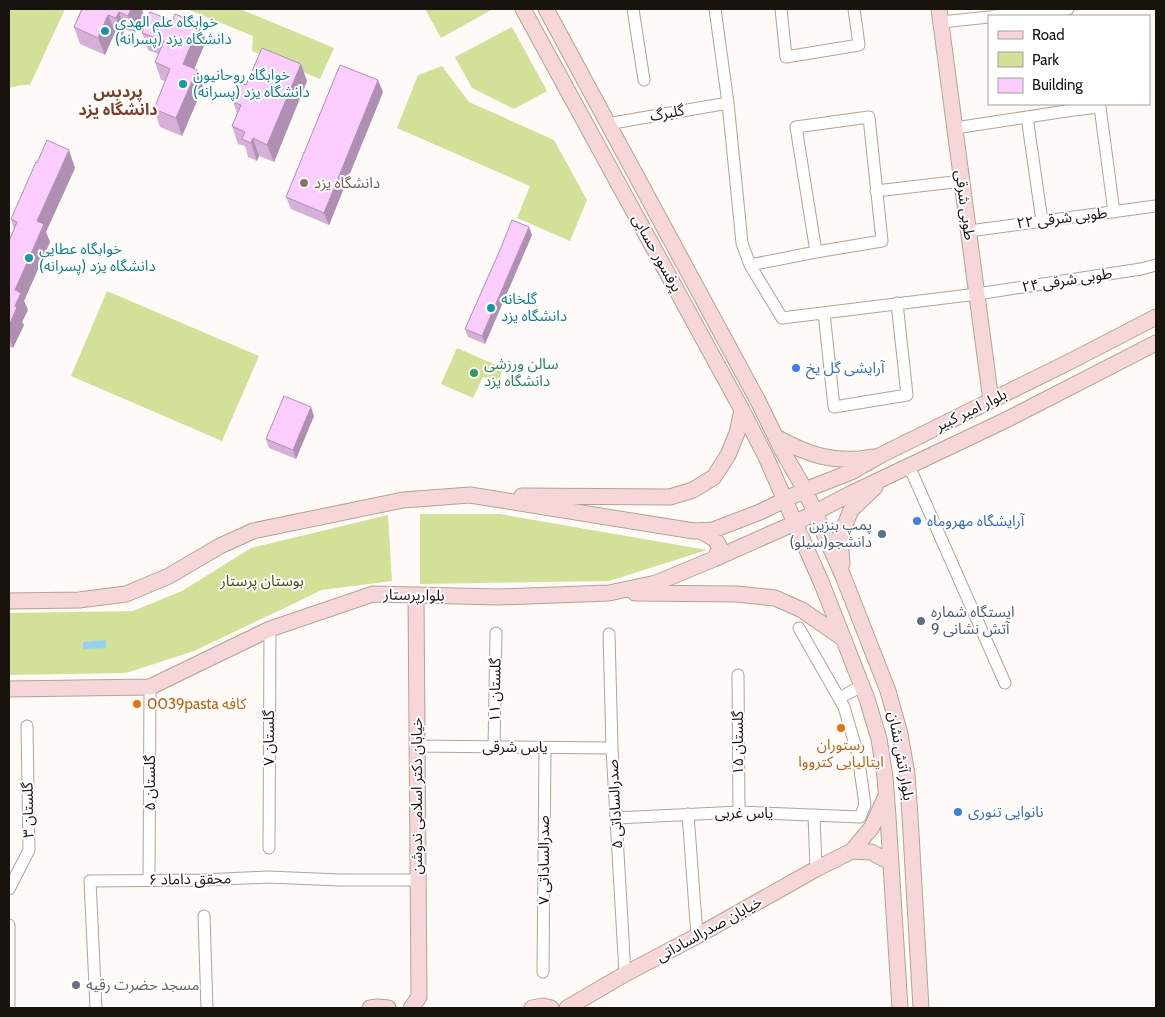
<svg xmlns="http://www.w3.org/2000/svg" width="1165" height="1017" viewBox="0 0 1165 1017" font-family="Cabin,'Noto Sans Arabic',sans-serif">
<rect width="100%" height="100%" fill="#fefaf7"/>
<!-- green -->
<path fill="#d3e098" d="M9,9H65L30,85H21L9,88Z
M187,9H240L334,48L320,79L252,51L253,36Z
M425,9H493L441,38Z
M512,27L547,91L514,109L472,88L455,57Z
M442,66L469,102L554,140L587,200L570,241L517,218L530,186L397,128L418,75Z
M107,291L259,356L222,441L71,376Z
M457,348L503,368L497,383L483,377L473,398L441,384Z
M420,514H500L707,550L609,581L420,584Z
M388,515L392,581L322,590L194,651L126,673L9,675V613L133,611L182,591L251,548Z"/>
<!-- water -->
<path fill="#94d0f5" d="M106,640V648L83,649V642Z"/>
<g fill="none" stroke-linecap="round" stroke-linejoin="round">
<!-- street casing -->
<g stroke="#b3a492" stroke-width="13">
<path id="street" d="M633,9L644,80
M715,9L728,103L742,243L750,265L782,318L977,294L1141,269L1156,265
M781,9L786,57L859,45L854,9
M994,16L1068,9
M941,22L989,17
M869,117L882,241L816,252L796,127Z
M1027,117L1042,221
M607,124L728,103
M955,128L1073,110L1100,107L1114,212
M876,191L962,181
M969,231L1156,206
M750,265L816,252
M824,313L834,407L907,395L897,303
M909,466L1005,683
M609,634L612,748L625,974
M738,675L739,812
M839,698L862,686
M417,746L612,748
M494,748L496,633
M688,814L697,936
M814,815L816,869
M616,818L739,812L860,817L865,805L858,755L844,707L799,628
M269,848L270,629
M149,880L150,687
M9,889L29,850L27,726
M204,916L207,1008
M543,972L545,748
M9,1008V925
M96,1008L90,881L203,880L268,877L340,880H418"/>
</g>
<!-- secondary casing -->
<g stroke="#b3a492" stroke-width="17">
<path id="secondary" d="M523,9L742,410L766,457L822,584L867,699L879,739L885,777L888,817L900,1008
M546,9L758,401L782,450L805,490L843,576L888,691L900,734L907,774L910,816L921,1008
M939,9L991,401
M776,437C808,455 835,464 872,457
M522,496L670,497L693,490L714,477L728,455L737,433L742,410
M700,531C709,536 718,539 720,549L714,559
M842,564L840,537L851,510L875,487
M635,593L737,594L775,598L802,610L844,639
M9,601L79,600L126,594L169,576L220,546L253,531L403,500L470,495L694,531L713,530L760,512L805,490L851,472L881,455L1073,360L1156,317
M9,689L150,687L270,629L373,594L498,597L609,593L656,583L714,559L795,523L848,495L1006,420L1156,343
M852,851L871,852L890,862
M370,1008L378,1007L388,1008
M411,1008L419,997L416,595
M532,1008L543,1006L551,1008
M567,1008L625,974L697,936L816,869L852,851L872,827L885,798"/>
</g>
<!-- street -->
<use href="#street" stroke="#fff" stroke-width="11"/>
<!-- secondary -->
<use href="#secondary" stroke="#f7d6d9" stroke-width="15"/>
</g>
<!-- wall -->
<path fill="#d7b0da" d="M81,9H142L143,14L135,33L125,29L122,36L115,32L105,55L80,44L74,27L81,10Z
M172,21L200,24L206,41L194,69L197,70L203,87L182,136L160,127L154,109L165,81L161,80L155,62L158,54L148,50L142,33Z
M307,81L274,162L259,156L257,161L248,157L245,146L238,144L232,126L237,113L233,102L246,85Z
M383,92L329,225L291,209L286,197Z
M75,168L46,232L50,242L24,301L28,310L22,322L24,325L13,348L9,346V241L14,229L11,219Z
M532,235L485,344L468,337L465,329Z
M314,416L296,459L269,448L266,439Z"/>
<!-- shaded-wall -->
<path fill="#af90b2" d="M131,9H142L143,14L135,33L128,16Z
M119,12L125,29L122,36L116,18Z
M108,15L115,32L105,55L98,38Z
M200,24L206,41L189,81L183,64Z
M301,64L307,81L274,162L267,145Z
M197,70L203,87L182,136L176,118Z
M378,80L383,92L329,225L324,213Z
M253,138L259,156L257,161L251,143Z
M69,150L75,168L46,232L50,242L24,301L28,310L22,322L24,325L13,348L9,336V326L15,306V290L37,221Z
M529,227L532,235L485,344L482,336Z
M311,407L314,416L296,459L293,450Z"/>
<!-- building -->
<path fill="#facdfe" stroke="#af90b2" d="M82,9H131L128,16L119,12L116,18L108,15L98,38L74,27Z
M150,12L172,21L175,14L200,24L183,64L197,70L176,118L154,109L170,69L155,62L164,41L142,33Z
M262,48L301,64L267,145L253,138L251,143L242,139L245,132L232,126L241,105L233,102L241,83L246,85Z
M340,65L378,80L324,213L286,197Z
M47,140L69,150L37,221L44,224L15,290L21,293L15,306L17,307L9,326V241L17,222L11,219L36,162L37,163Z
M512,220L529,227L482,336L465,329L500,250Z
M284,396L311,407L293,450L266,439Z"/>
<!-- markers -->
<g fill="#0f9aa8" stroke="#fff" stroke-width="2">
<circle cx="105" cy="31" r="5"/>
<circle cx="183" cy="84" r="5"/>
<circle cx="29" cy="258" r="5"/>
<circle cx="491" cy="308" r="5"/>
</g>
<circle fill="#8d6e63" stroke="#fff" stroke-width="2" cx="304" cy="183" r="5"/>
<g fill="#3f7fe0" stroke="#fff" stroke-width="2">
<circle cx="796" cy="368" r="5"/>
<circle cx="917" cy="521" r="5"/>
<circle cx="958" cy="812" r="5"/>
</g>
<circle fill="#2e9e5b" stroke="#fff" stroke-width="2" cx="474" cy="373" r="5"/>
<g fill="#5c6f8a" stroke="#fff" stroke-width="2">
<circle cx="882" cy="534" r="5"/>
<circle cx="921" cy="621" r="5"/>
</g>
<g fill="#e8710a" stroke="#fff" stroke-width="2">
<circle cx="137" cy="704" r="5"/>
<circle cx="841" cy="728" r="5"/>
</g>
<circle fill="#6b7280" stroke="#fff" stroke-width="2" cx="76" cy="985" r="5"/>
<g text-anchor="middle" stroke-width="4" stroke-linejoin="round" paint-order="stroke">
<!-- culture labels -->
<g font-size="15" fill="#0d838f" stroke="#fff" text-anchor="start">
<text x="115" y="27">خوابگاه علم الهدی<tspan x="115" dy="17">(پسرانه) دانشگاه یزد</tspan></text>
<text x="193" y="80">خوابگاه روحانیون<tspan x="193" dy="17">(پسرانه) دانشگاه یزد</tspan></text>
<text x="39" y="254">خوابگاه عطایی<tspan x="39" dy="17">(پسرانه) دانشگاه یزد</tspan></text>
<text x="501" y="304">گلخانه<tspan x="501" dy="17">دانشگاه یزد</tspan></text>
</g>
<!-- street labels -->
<g font-size="15" fill="#19130d" stroke="#fff">
<text transform="translate(667 113) rotate(-10)" y="5">گلبرگ</text>
<text transform="translate(965 205) rotate(82)" y="5">طوبی شرقی</text>
<text transform="translate(1062 218) rotate(-7)" y="5">طوبی شرقی ۲۲</text>
<text transform="translate(657 253) rotate(61)" y="5">پرفسور حسابی</text>
<text transform="translate(1067 280) rotate(-9)" y="5">طوبی شرقی ۲۴</text>
<text transform="translate(971 410) rotate(-26)" y="5">بلوار امیر کبیر</text>
<text transform="translate(414 595) rotate(1)" y="5">بلوارپرستار</text>
<text transform="translate(495 690) rotate(-89)" y="5">گلستان ۱۱</text>
<text transform="translate(269 738) rotate(-90)" y="5">گلستان ۷</text>
<text transform="translate(738 743) rotate(-90)" y="5">گلستان ۱۵</text>
<text x="515" y="752">یاس شرقی</text>
<text transform="translate(901 756) rotate(80)" y="5">بلوار آتش نشان</text>
<text transform="translate(150 783) rotate(-90)" y="5">گلستان ۵</text>
<text transform="translate(417 796) rotate(-90)" y="5">خيابان دکتر اسلامی ندوشن</text>
<text transform="translate(615 804) rotate(-93)" y="5">صدرالساداتی ۵</text>
<text transform="translate(28 810) rotate(-91)" y="5">گلستان ۳</text>
<text x="744" y="818">یاس غربی</text>
<text transform="translate(544 860) rotate(-90)" y="5">صدرالساداتی ۷</text>
<text transform="translate(190 879) rotate(-1)" y="5">محقق داماد ۶</text>
<text transform="translate(709 929) rotate(-29)" y="5">خیابان صدرالساداتی</text>
</g>
<!-- education labels -->
<g font-size="15" fill="#785e54" stroke="#fff" text-anchor="start">
<text x="314" y="188">دانشگاه یزد</text>
</g>
<!-- leisure labels -->
<g font-size="15" fill="#27864d" stroke="#fff" text-anchor="start">
<text x="484" y="369">سالن ورزشی<tspan x="484" dy="17">دانشگاه یزد</tspan></text>
</g>
<!-- shop labels -->
<g font-size="15" fill="#366cbe" stroke="#fff" text-anchor="start">
<text x="806" y="373">آرایشی گل یخ</text>
<text x="927" y="526">آرایشگاه مهروماه</text>
<text x="968" y="817">نانوایی تنوری</text>
</g>
<!-- service labels -->
<g font-size="15" fill="#4e5e75" stroke="#fff" text-anchor="end">
<text x="872" y="530">پمپ بنزین<tspan x="872" dy="17">دانشجو(سیلو)</tspan></text>
<text x="931" y="617" text-anchor="start">ایستگاه شماره<tspan x="931" dy="17">9 آتش نشانی</tspan></text>
</g>
<!-- park labels -->
<g font-size="15" fill="#454d14" stroke="#fff">
<text x="262" y="586">بوستان پرستار</text>
</g>
<!-- food labels -->
<g font-size="15" fill="#c56008" stroke="#fff" text-anchor="start">
<text x="147" y="709">0039pasta کافه</text>
<text x="841" y="750" text-anchor="middle">رستوران<tspan x="841" dy="17">ایتالیایی کترووا</tspan></text>
</g>
<!-- worship labels -->
<g font-size="15" fill="#5b616d" stroke="#fff" text-anchor="start">
<text x="86" y="990">مسجد حضرت رقیه</text>
</g>
<!-- neighbourhood labels -->
<g font-size="16" font-weight="bold" fill="#803e23" stroke="#fff">
<text x="118" y="97">پردیس<tspan x="118" dy="18">دانشگاه یزد</tspan></text>
</g>
</g>
<!-- border -->
<rect width="1165" height="1017" fill="none" stroke="#19130d" stroke-width="20"/>
<!-- legend -->
<rect x="988" y="15" width="162" height="90" fill="#ffffff" stroke="#a3a19e"/>
<rect x="998" y="31" width="25" height="8" fill="#f7d6d9" stroke="#a3a19e"/>
<text x="1032" y="40" font-size="15" fill="#19130d">Road</text>
<rect x="998" y="52" width="25" height="15" fill="#d3e098" stroke="#a3a19e"/>
<text x="1032" y="65" font-size="15" fill="#19130d">Park</text>
<rect x="998" y="78" width="25" height="15" fill="#facdfe" stroke="#a3a19e"/>
<text x="1032" y="90" font-size="15" fill="#19130d">Building</text>
</svg>
